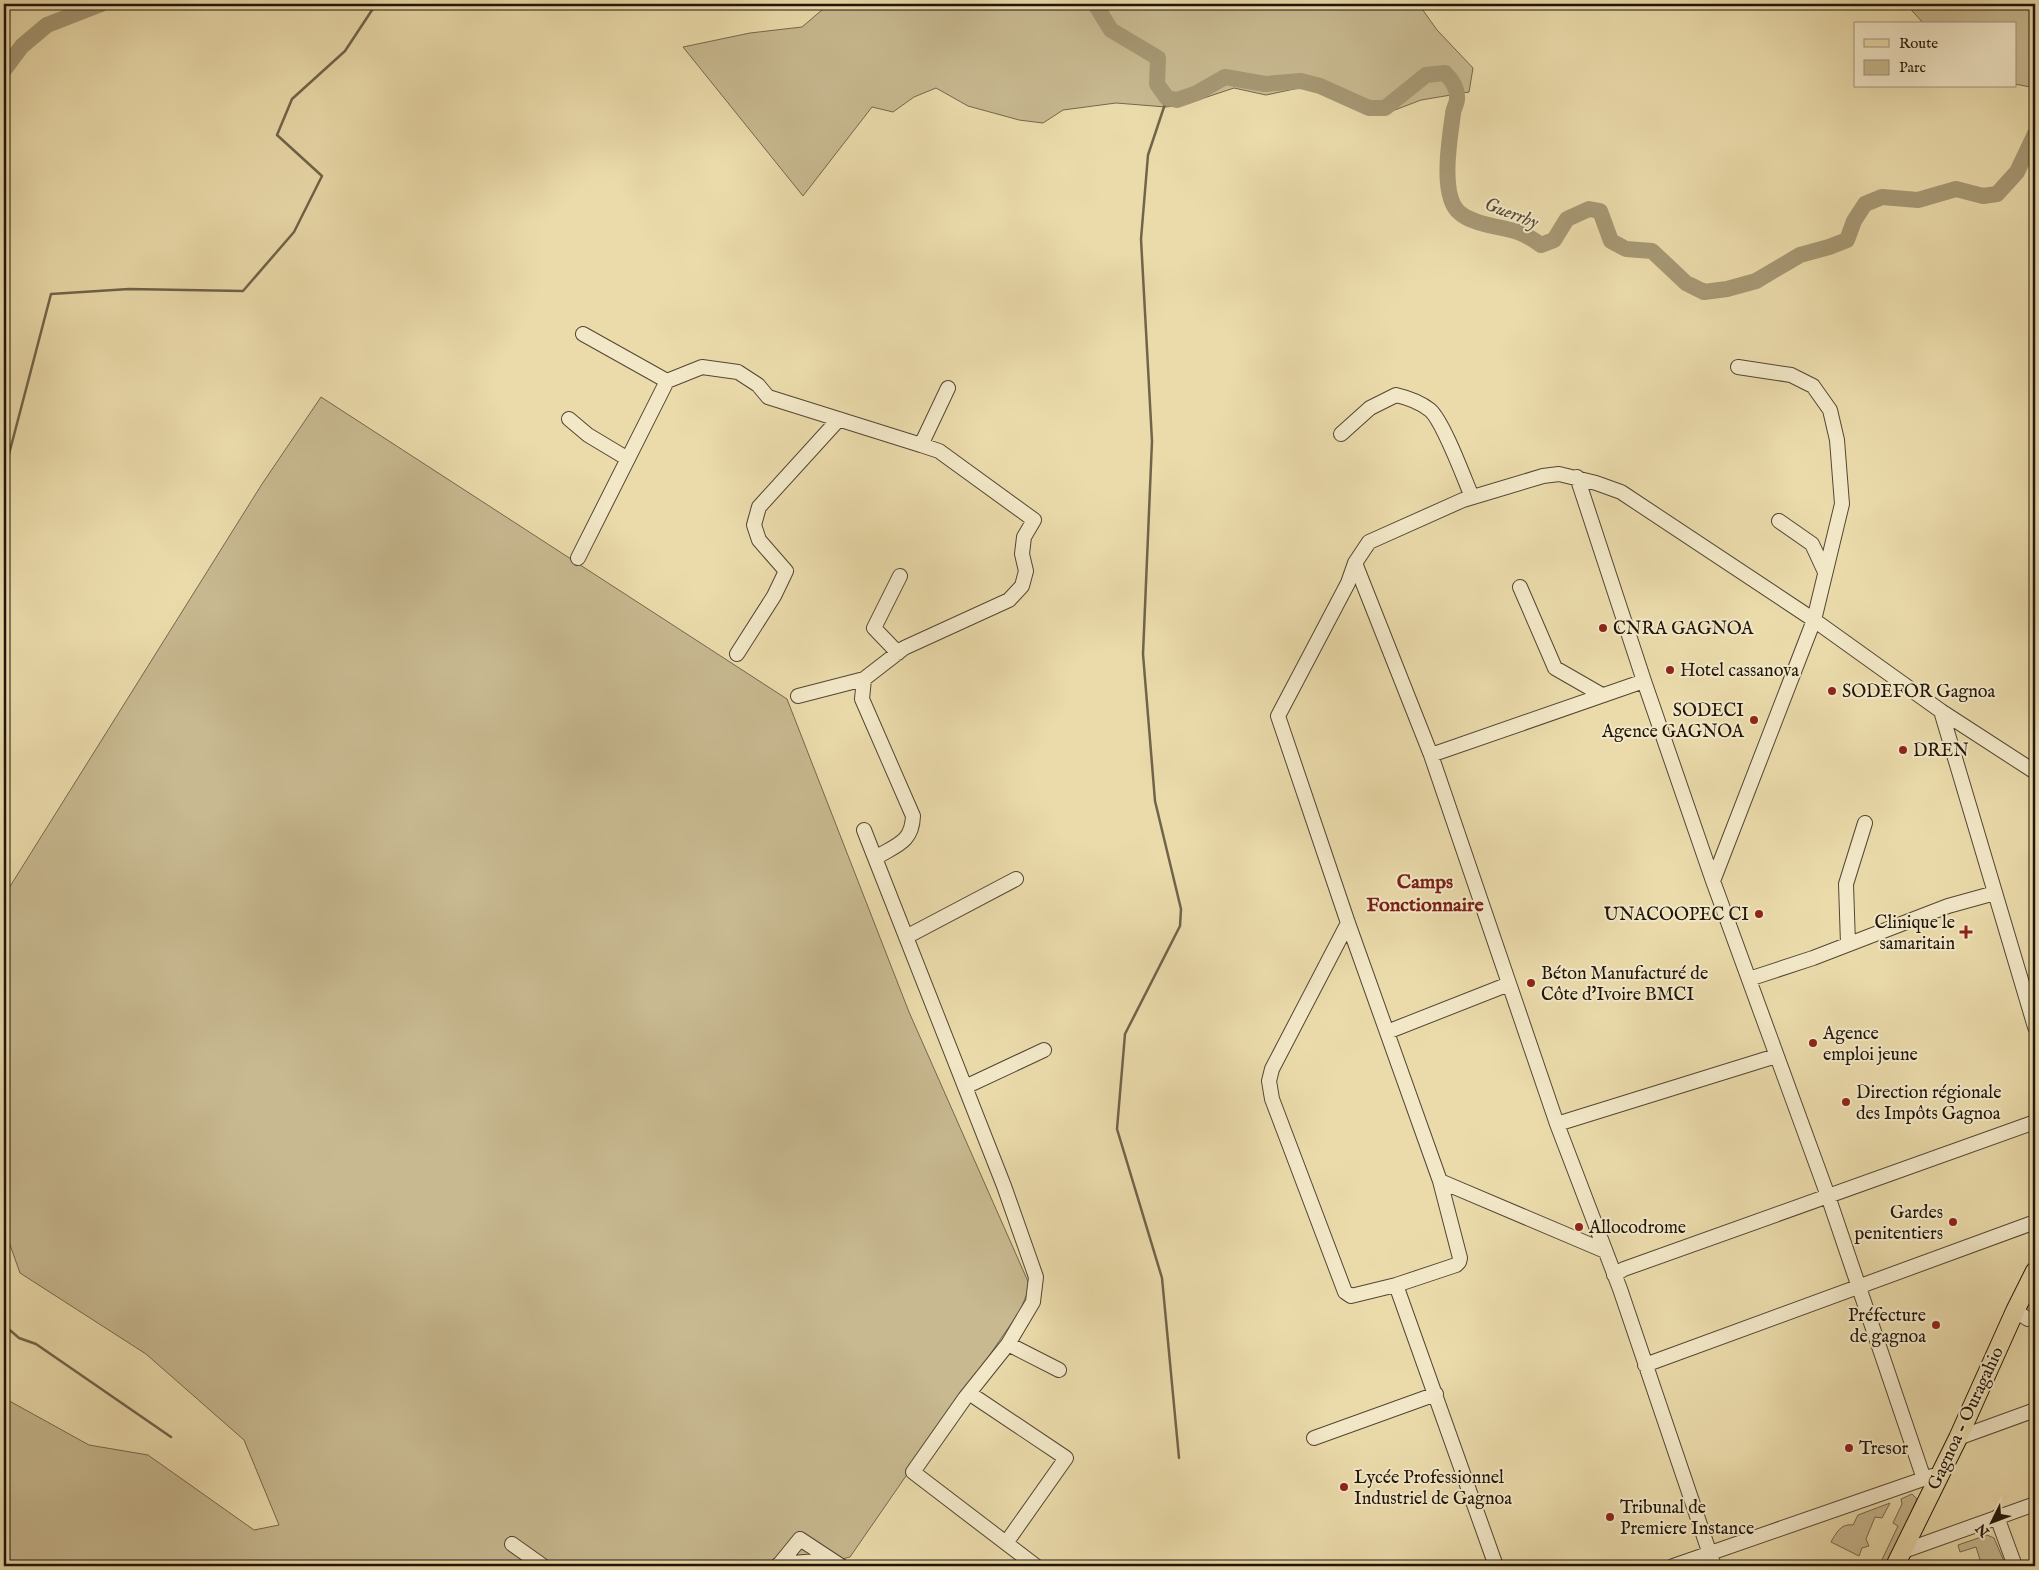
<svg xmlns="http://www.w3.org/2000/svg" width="2039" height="1570" viewBox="0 0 2039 1570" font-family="'IM FELL English',serif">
<rect width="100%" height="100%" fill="#ebdbab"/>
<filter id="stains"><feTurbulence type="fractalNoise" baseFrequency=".004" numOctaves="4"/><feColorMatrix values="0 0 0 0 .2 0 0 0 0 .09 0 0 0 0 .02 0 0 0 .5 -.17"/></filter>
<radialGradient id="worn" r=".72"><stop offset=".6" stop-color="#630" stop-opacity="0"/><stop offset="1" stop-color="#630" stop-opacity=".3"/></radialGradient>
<!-- green -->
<path fill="#c8b990" stroke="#74674d" d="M829,4H1423L1420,6L1437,30L1473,68L1469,92L1421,100L1387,113L1369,115L1314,89L1299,88L1266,95L1234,88L1183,105L1166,107L1116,103L1063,110L1043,123L1019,120L968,106L936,88L914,97L893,112L872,107L803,196L683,47L750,33L802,27Z
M1906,4H2035V88L2015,84V24H1924Z
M2035,88V192L2030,191Z
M321,397L787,699L909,1012L1030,1286L1020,1311L850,1557L815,1566H4V1398L89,1445L148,1455L254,1530L279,1525L244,1440L146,1354L20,1273L4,1228V896L262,484Z
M1912,1494L1917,1499L1887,1566H1879L1898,1526L1893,1523L1902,1504L1901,1499Z
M1890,1503L1882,1518L1875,1517L1866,1539L1869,1546L1862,1548L1859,1556L1831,1542C1836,1533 1841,1523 1853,1525L1858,1515Z
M1987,1535L1994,1538L2006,1566H1997L1994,1560L1982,1566L1976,1547L1960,1552L1958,1545Z"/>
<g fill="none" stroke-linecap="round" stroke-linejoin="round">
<!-- stream -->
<path stroke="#70644a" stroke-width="2.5" d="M1167,98L1148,155L1141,239L1152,441L1143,654L1155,801L1181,909L1180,926L1125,1034L1117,1129L1162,1278L1179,1458
M4,473L51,294L129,289L243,291L294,232L322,176L277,135L292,99L345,51L376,4
M4,1325L19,1338L36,1344L171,1437"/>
<!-- river -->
<path stroke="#a69874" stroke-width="16" d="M1095,4L1111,30L1158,58L1157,84L1167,98L1177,100L1197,93L1225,77L1265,84L1301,81L1320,86L1369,108H1385L1426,75L1445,73C1452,80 1458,88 1457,99C1457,104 1453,109 1453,114C1450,137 1439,197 1460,213C1472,224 1502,227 1518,232C1526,235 1534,240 1541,245L1554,240L1567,219L1589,209L1600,211L1611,241L1626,249L1652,251L1686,283L1704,292L1727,289L1756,281L1800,255L1829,247L1847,240L1854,221L1865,204L1882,197L1918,200L1956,189L1983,196L1997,194L2017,172L2035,134
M4,70L22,46L47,25L101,4"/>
<!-- minor casing -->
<g stroke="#534632" stroke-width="16">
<path id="minor" d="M583,334L667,381
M569,419L588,435L628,459
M1341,434L1370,408L1396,395C1409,398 1420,402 1430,410C1443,421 1464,478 1472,497
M1577,477L1644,681L1713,881L1828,1196L1924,1479
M1779,521L1812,544L1825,572
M578,558L667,381L702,367L738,372L758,385L768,397L921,445L948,388
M1355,563L1431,755L1557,1124L1620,1289L1714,1566
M1520,587L1555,668L1602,695
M898,653L874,628L900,576
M737,654L774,596L786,571L759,540L754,525L759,507L839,419
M864,679L862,699L913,816C912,843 896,845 875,858
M798,696L864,679L904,648L1009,600L1022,586L1026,571L1022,554L1024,537L1034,520L939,451L921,445
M1941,711L2035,1027
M1431,755L1644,681
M864,830L1004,1186L1036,1277L1033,1302L1008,1344L965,1398L913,1472L1036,1566
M1713,881L1814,620L1842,504L1837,440L1830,410L1813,386L1791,375L1738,367
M1348,923L1272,1069L1269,1081L1272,1099L1345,1292L1351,1296L1396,1285L1456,1265L1459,1262L1460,1258L1440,1181L1348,923L1278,716L1348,583L1355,563L1369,542L1463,500L1543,476L1559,474L1596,483L1621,492L1814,620L1941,711L2035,772
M906,937L1016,879
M1848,944L1846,884L1865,823
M1749,979L1813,958L1948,906L1995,893
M1387,1032L1509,984
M965,1087L1044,1050
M1557,1124L1776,1056
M1440,1181L1605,1251
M1614,1275L1624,1269L2035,1122
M1396,1285L1496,1566
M2015,1311L2028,1319H2035
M1008,1344L1059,1370
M1645,1365L2035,1222
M969,1393L1066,1458L1006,1543
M1314,1438L1436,1394
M1958,1438L2035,1410
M1997,1517L2015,1566
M512,1544L543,1566
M1901,1552L2035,1504
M779,1564L831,1560
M778,1566L800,1539L841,1566
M1673,1566L1932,1476"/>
</g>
<!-- major casing -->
<g stroke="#20150a" stroke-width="20">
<path id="major" d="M1895,1566L1958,1438L2015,1311L2035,1271"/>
</g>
<!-- minor -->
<use href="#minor" stroke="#f2e8c8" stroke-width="14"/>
<!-- major -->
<use href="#major" stroke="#ebdbab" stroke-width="18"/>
</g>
<!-- markers -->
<g fill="#8f2418" stroke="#f2e8c8" stroke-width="2">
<circle cx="1603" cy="628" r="5"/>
<circle cx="1670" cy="670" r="5"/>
<circle cx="1832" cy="691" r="5"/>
<circle cx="1754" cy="720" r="5"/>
<circle cx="1903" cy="750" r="5"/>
<circle cx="1759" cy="914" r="5"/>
<path d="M1963.5 924.5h5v5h5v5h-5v5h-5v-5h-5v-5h5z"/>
<circle cx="1531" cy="983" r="5"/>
<circle cx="1813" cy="1043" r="5"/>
<circle cx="1846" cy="1102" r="5"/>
<circle cx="1953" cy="1222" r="5"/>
<circle cx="1579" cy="1227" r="5"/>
<circle cx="1936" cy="1325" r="5"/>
<circle cx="1849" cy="1448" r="5"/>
<circle cx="1344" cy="1487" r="5"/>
<circle cx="1610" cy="1517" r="5"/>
</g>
<g text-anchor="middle" stroke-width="4" stroke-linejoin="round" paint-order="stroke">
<!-- poi labels -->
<g font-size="18" fill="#20150a" stroke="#f2e8c8" text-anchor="start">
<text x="1613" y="634">CNRA GAGNOA</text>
<text x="1680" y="676">Hotel cassanova</text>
<text x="1842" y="697">SODEFOR Gagnoa</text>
<text x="1744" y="716" text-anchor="end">SODECI<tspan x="1744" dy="21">Agence GAGNOA</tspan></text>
<text x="1913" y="756">DREN</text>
<text x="1749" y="920" text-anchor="end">UNACOOPEC CI</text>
<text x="1955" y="928" text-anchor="end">Clinique le<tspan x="1955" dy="21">samaritain</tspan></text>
<text x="1541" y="979">Béton Manufacturé de<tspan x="1541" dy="21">Côte d'Ivoire BMCI</tspan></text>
<text x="1823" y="1039">Agence<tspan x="1823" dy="21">emploi jeune</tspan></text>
<text x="1856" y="1098">Direction régionale<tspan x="1856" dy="21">des Impôts Gagnoa</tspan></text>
<text x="1943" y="1218" text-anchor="end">Gardes<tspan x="1943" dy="21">penitentiers</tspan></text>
<text x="1589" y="1233">Allocodrome</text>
<text x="1926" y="1321" text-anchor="end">Préfecture<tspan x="1926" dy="21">de gagnoa</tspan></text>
<text x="1859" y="1454">Tresor</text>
<text x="1354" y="1483">Lycée Professionnel<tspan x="1354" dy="21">Industriel de Gagnoa</tspan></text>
<text x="1620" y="1513">Tribunal de<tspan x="1620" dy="21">Premiere Instance</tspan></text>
</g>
<!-- street labels -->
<g font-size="18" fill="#20150a" stroke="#f2e8c8">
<text transform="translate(1965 1418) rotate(-65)" y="6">Gagnoa - Ouragahio</text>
</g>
<!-- water labels -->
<g font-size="19" font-style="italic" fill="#564934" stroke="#f2e8c8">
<text transform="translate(1512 212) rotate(21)" y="7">Guerrhy</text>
</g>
<!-- quarter labels -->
<g font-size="20" font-weight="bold" fill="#7a1f14" stroke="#f2e8c8">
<text x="1425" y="888">Camps<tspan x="1425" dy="23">Fonctionnaire</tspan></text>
</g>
</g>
<!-- margin -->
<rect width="2039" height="1570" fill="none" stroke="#ebdbab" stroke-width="20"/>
<rect x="5" y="5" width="2029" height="1560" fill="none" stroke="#20150a" stroke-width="2.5"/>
<rect x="10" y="10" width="2019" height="1550" fill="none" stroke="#20150a"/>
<!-- legend -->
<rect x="1854" y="22" width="162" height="65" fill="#f2e8c8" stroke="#9e947c"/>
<rect x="1864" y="39" width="25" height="8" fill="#ebdbab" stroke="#9e947c"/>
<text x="1899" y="48" font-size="15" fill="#20150a">Route</text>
<rect x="1864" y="60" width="25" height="15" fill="#c8b990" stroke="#9e947c"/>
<text x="1899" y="72" font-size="15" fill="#20150a">Parc</text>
<!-- north arrow -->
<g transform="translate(1992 1522) rotate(228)" stroke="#f2e8c8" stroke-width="4" paint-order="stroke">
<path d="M0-4L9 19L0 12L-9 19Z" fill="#20150a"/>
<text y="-8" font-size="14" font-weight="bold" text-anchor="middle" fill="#20150a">N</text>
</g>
<rect width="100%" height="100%" filter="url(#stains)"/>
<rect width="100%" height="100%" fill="url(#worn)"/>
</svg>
